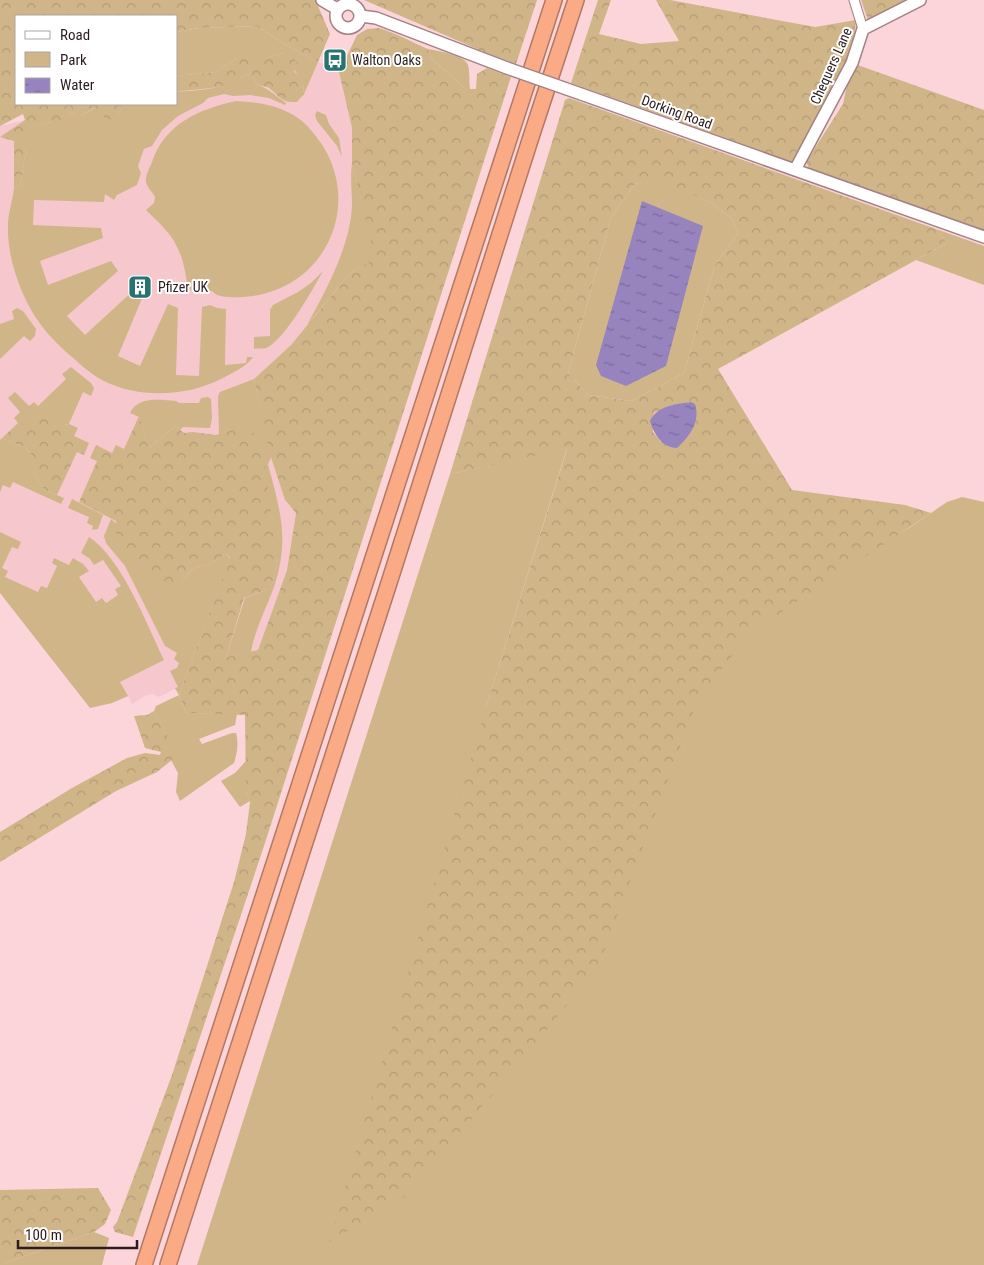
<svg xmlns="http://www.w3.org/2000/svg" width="984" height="1265" viewBox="0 0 984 1265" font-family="'Roboto Condensed',sans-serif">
<defs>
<pattern id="forest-crowns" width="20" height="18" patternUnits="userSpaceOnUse" patternTransform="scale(1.25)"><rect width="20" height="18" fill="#d0b588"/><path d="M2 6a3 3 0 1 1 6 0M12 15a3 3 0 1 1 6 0" fill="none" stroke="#b39b75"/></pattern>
<pattern id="water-ripples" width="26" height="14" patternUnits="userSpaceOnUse" patternTransform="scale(1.25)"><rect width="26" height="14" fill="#9783bd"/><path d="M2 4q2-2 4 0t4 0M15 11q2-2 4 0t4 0" fill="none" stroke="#7b6b99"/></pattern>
</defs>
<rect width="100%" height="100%" fill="#fbd5da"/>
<!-- built -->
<path fill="#f6c8ce" d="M288,46L339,72L352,128V163L376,259L291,345L254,379L285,500L296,513L287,570L258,650L179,695L175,689L159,697L153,694L147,695L132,704L128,696L112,703L90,708L0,593V126L93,104H176V77Z"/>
<!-- green -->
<path fill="#d0b588" d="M256,26L288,46L318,62L304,94L303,83L300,81L286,52L267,58H237L215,72L185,75L176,77V32L199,28Z
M428,49C438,51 465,55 468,65C470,72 469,82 470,89H466L431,58Z
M251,73L257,85C269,88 275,96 286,103L285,105L269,98L250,95L233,96L224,94L208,98L203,103L178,116L162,130L152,146L144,149L138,166L141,173L137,185L117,195L114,200L105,194L104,202L34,200L33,225L101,228L103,238L40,261L48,285L111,261L118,271L67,316L85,335L135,289L143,296L118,356L140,366L168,304L178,308L176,375L199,376L202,307L210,305L217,308L226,309L225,365L246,363L247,357H253C246,367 234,372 223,378C187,397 138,399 102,380C89,373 78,362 66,352C53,340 39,325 30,308C17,284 7,253 8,225C8,212 13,200 14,188L20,186L25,156L27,127L52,122L67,113L76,114L78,117L95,108L118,116L122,105L126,104H176V92C185,91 192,91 201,90C219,88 235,81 251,73Z
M236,101C258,102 279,105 298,118C308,125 316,136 323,146C359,204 329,278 263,294C252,297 227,299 217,295C215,294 213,291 211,291C205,289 195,290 188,290C186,276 184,260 177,247C171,233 157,221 146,210L154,203L155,197C152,191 146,187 146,180C146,174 150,167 152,162C165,123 200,109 236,101Z
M317,111L326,115L329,124L339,138L342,157L337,146L317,121L315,115Z
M352,163L376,259L350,273L307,325C326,290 350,247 352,206C352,190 350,180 352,163Z
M658,178L712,203L732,219L738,233L715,265L684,373L631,401L588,395L568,373L611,217L635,184Z
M936,229L984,246V285L916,260L947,243Z
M323,271C313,289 284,341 266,348C263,349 257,348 254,349V337L270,336V310L273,305L298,292L311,283Z
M17,308L23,311L36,329L35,336L30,341L24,336L0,359V324L14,319L12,311Z
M71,367L91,383L94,388L91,396L83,392L69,424L53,427L18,423L14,418L20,412L8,398L15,392L29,406L34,402L38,406L66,379L62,374Z
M254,379L271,458L268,464C280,510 290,539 274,587C266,609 255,629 251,652L226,657L245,598L271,588L277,564L274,542L231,429L219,434L218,396L220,392Z
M208,397L211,399L212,418L210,428L183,427L180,430L175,426L149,448L139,417L130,413C138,396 160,400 176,401L179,403H199L201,398Z
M2,438L26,448L33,457V473L45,490L64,498L61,504L13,482L10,488L3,485L0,492V440Z
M567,448L486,707L676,667L912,526L947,502L962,497L984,502V1265H197L450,474Z
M72,499L103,515L98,529L92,530L93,526L87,523L89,517L68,508Z
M111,519L182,580L195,567L209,565L226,554L230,559L179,695L186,713L237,714L235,725L199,739L202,744L232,733H236C239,744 237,753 234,763L180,801L176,792L178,773L171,760L177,755L154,711L156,706L179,695L175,688L178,687L170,671L177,668L179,663L174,659L177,653L165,646L125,566L106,543L104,536Z
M0,532L21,542L18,549L12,547L2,568L8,571L5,577L38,592L41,586L47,588L57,566L52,563L54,558L69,565L73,558L83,564L89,571L79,577L96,602L102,598L106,603L118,595L115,589L121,586L103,560L94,565L89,558L81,553L89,537C122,559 146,623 164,660L120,682L128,696L112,703L90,708L0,593Z
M246,761V792L250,801L240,807L221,781L235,773Z
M94,1232L109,1238L102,1265H0V1263H5Z"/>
<!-- forest -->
<path fill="url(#forest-crowns)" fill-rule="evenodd" d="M0,0H326L318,6L330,34L318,62L288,46L256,26L199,28L176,32V16H16V104H126L122,105L118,116L112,120L101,116L94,108L78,117L76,114L67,113L62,118L61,126L52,122L28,127L25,156L20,186L14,188V141L0,137L25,120L23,114L0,126Z
M364,0H537L516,64L484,52Z
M598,0H611L599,34L641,44L679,41L656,0H670L815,27L856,20L852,63L984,110V234L810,170L806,162L843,104L851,66L798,164L571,83Z
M861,0H906L868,20Z
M379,28C396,33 411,42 428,49L431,58L466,89H476L477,74L487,68L511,77L264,846L133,1237L115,1232L113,1227L117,1222L172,1075L234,882L246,834L250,802L246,792L245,715L186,713L179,695L230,558L226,554L209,565L195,567L182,580L165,587L150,576L116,541V521L79,502L97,461L90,458L96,445L112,453L116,445L124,449L139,416L149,448L175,426L184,433L193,432L216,435L231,429L254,433L265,464L277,564L271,588L244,598L226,657L258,650L287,570L296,513L285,500L269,451L254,379L291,345L350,273L375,259L352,163V128L339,72L357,35L367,29Z
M286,52L298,63L294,71L303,83L304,94L297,102C280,103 281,97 269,88C266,86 261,86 257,85L251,73C242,77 234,82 225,85C209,90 192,89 176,92V77L185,75L215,72L237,58H267Z
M569,98L936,229L947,243L718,369L792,490L905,505L931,513L750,633L698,699L599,966L519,1064L403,1198L329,1242L486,707L567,449L450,474L565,100ZM658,179L712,203L732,219L738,233L715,265L684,373L631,401L588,395L568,373L611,217L635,184ZM691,402L661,442L653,432L654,413L670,406Z
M47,414L53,427L69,424L78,428L74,436L89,443L84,455L77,452L57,495L45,490L33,473V457L26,448L2,438L18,423L35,424Z
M154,711L178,755L157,772L116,791L0,862V832L72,788L127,758L145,753L160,755L161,752L145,748L134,716L147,715Z
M98,1188L111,1210L105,1224L94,1232L5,1263H0V1190Z"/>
<!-- water -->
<path fill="url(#water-ripples)" d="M642,201L703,226L666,366L626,386L601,376L596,365Z
M691,402L695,404C701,422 689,437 677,448C662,448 654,434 650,421C657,406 675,404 691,402Z"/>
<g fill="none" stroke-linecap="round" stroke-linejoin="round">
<!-- street casing -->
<g stroke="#a38185" stroke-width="11">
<path id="street" d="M854,0L863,29"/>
</g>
<!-- secondary casing -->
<g stroke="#a38185" stroke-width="14">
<path id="secondary" d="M322,0L337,9
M336 16a12 12 0 1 1 24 0a12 12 0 1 1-24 0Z
M361,16L376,18L507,68
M581,94L984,237
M795,170L852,63L863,29L920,0"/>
</g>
<!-- highway casing -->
<g stroke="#b27962" stroke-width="18">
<path id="highway" d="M144,1265L554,0
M168,1265L388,586L531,137L576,0"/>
</g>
<!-- street -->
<use href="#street" stroke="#fff" stroke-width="9"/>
<!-- secondary -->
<use href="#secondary" stroke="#fff" stroke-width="11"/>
<!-- highway -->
<use href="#highway" stroke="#fbaa86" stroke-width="15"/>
<!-- secondary-bridge casing -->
<g stroke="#a38185" stroke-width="14" stroke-linecap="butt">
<path id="secondary-bridge" d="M507,68L581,94"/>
</g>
<!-- secondary-bridge -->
<use href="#secondary-bridge" stroke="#fff" stroke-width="11"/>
</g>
<!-- icons -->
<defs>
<g id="bus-square" transform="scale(1.25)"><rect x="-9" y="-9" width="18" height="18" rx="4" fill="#287272" stroke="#fff"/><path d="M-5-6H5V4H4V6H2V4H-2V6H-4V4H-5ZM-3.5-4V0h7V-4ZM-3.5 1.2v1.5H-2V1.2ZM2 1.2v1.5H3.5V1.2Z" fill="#fff"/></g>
<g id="building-square" transform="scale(1.25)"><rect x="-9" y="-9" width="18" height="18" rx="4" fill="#287272" stroke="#fff"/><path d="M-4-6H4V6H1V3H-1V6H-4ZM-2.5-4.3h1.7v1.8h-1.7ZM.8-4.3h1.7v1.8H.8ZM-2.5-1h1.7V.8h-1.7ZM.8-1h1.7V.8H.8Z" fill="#fff"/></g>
</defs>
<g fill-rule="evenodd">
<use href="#bus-square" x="335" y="60"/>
<use href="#building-square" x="140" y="287"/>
</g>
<g text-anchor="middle" stroke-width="4" stroke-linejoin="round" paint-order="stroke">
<!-- poi labels -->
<g font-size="14" fill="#2b1d1f" stroke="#fff" text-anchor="start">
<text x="352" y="65">Walton Oaks</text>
<text x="158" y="292">Pfizer UK</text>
</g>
<!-- street labels -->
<g font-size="14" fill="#2b1d1f" stroke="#fff">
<text transform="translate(831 66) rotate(-66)" y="5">Chequers Lane</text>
<text transform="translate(677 112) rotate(20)" y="5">Dorking Road</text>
</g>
</g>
<!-- legend -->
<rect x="15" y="15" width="162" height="90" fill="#ffffff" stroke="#aaa5a5"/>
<rect x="25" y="31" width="25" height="8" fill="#ffffff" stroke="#aaa5a5"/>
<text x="60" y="40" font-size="15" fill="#2b1d1f">Road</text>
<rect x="25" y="52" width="25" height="15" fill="#d0b588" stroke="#aaa5a5"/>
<text x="60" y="65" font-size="15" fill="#2b1d1f">Park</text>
<rect x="25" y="78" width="25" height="15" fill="url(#water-ripples)" stroke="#aaa5a5"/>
<text x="60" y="90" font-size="15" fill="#2b1d1f">Water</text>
<!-- scale -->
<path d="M18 1240v8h119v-8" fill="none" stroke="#2b1d1f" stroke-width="2.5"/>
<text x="25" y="1240" font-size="15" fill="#2b1d1f" stroke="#ffffff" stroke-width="4" paint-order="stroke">100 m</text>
</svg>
